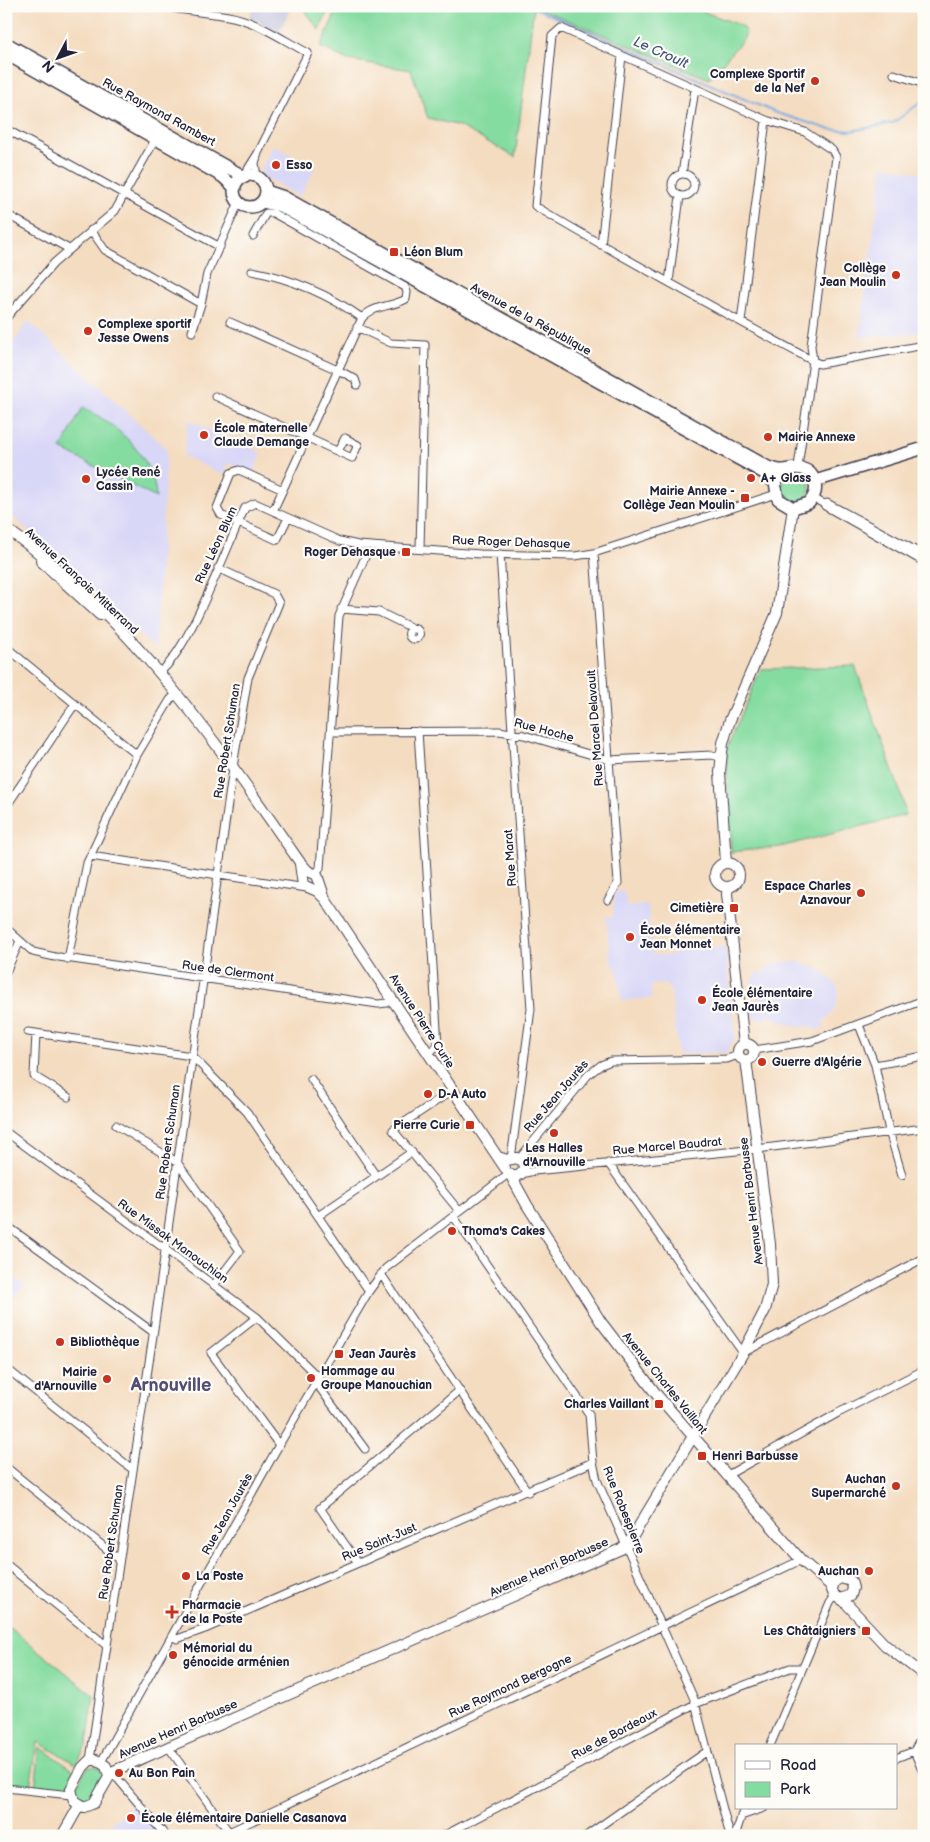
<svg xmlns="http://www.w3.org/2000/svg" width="930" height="1842" viewBox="0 0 930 1842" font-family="'Balsamiq Sans',sans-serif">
<rect width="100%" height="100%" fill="#fdfcf7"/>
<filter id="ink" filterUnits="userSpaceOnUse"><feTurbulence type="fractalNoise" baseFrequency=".02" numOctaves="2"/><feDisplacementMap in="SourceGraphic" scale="10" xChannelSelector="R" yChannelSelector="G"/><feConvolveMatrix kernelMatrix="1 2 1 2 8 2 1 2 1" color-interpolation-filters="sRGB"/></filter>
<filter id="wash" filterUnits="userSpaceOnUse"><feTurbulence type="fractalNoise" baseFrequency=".0096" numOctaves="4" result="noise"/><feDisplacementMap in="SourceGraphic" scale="20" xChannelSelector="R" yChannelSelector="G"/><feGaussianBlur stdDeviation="1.12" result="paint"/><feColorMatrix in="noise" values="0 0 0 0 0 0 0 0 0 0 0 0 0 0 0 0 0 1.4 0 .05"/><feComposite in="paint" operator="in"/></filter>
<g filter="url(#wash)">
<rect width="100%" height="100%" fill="#f4dcc0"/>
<!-- built -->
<path fill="#d9d7f7" d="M273,145L315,168L300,197L263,176L260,171Z
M883,166L924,174L920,215L924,217V332L859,337Z
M28,321L167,449L155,649L6,510V353Z
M188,420L262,453L253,473L229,463L223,475L184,456Z
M624,891L627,907L648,905L653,955H670L679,950L725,946L735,1037L727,1052L678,1054L671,992L666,984L651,985L652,998L622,1001L617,970L611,962L606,916L612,918L615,892Z
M796,961L820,969L833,981L839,990L835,1010L823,1022L825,1026L820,1029L814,1030L813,1026L803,1027L784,1023L769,1015L762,1020L753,1016L751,1005L759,999V995L752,992L751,979L759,972L764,974L768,967L774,964Z
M6,1271L24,1285L6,1307Z
M133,1804L159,1836H104L106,1829Z"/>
<!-- industrial -->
<path fill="#c0c2dd" d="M254,6H292L279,32L249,17Z"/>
<!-- green -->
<path fill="#85dca0" stroke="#547f6e" d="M302,6H330L319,30Z
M339,6H688L740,25L746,32L744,38L709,79L534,6L515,157L459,126L428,118L411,70L348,60L320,47Z
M83,407C117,425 155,457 156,498L61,449Z
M782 488a14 14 0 1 1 28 0a14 14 0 1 1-28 0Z
M855,666L900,791L906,815L780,847L731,852L726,750L761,669Z
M6,1625L94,1695L87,1744L76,1764L38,1742L30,1786L6,1783Z
M40,1747L76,1772L68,1788L35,1787Z
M94,1766L103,1771L105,1775L93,1800L84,1802L78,1799L74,1789L88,1767Z"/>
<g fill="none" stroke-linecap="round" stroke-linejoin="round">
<!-- stream -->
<path stroke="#76a9e2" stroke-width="2" d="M530,6L774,112L828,129L851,131L893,123L924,100"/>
</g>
</g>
<g filter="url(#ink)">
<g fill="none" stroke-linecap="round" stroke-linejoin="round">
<!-- street casing -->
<g stroke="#423e4f" stroke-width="9">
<path id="street" d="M164,6C185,12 207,12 228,16C257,21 283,40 308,53L258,153
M6,67L11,57
M894,74L924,84
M6,129L220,247
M672 185a11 11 0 1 1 22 0a11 11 0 1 1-22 0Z
M682,174L695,89
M247,176L248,169L258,153L255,163L257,177
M6,214L69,249
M91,230L105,250L201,304
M601,245L622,56
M252,271C293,279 328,294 362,318
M669,282L680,196
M6,318L54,263L115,211L156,138
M230,322L342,372L355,379L357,385
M741,322L766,120
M357,327L391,343L425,345L420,549
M192,332L201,304L207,274L239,202
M215,396L352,458L358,445L345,438L338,451
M798,467L813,361L811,346L836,157L832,150L805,132L766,120L561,28L552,36L535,206C626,260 720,311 813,361L820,364L924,345
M283,490L239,470L231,473L217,508L221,515L277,540L288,518
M813,498L824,504L827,503L924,555
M825,506L924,562
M273,511L340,541L358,545L480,554L575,556L594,553L776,494
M594,553L618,883L608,900
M500,554L531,1009L511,1159
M341,609L379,612L414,629
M408.5 634a5.5 5.5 0 1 1 11 0a5.5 5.5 0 1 1-11 0Z
M6,647L137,755
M160,672C190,649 227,546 245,508L255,503L273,511L362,318C373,305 392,307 406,299L407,292L405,287L273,213H266L253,236
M418,731L438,1045L429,1053
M331,732L499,731L524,735L609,760L712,755L720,757
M6,807L75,704
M90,856L307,888
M316,874L320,868L339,616L370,546
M6,928L33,952L55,957
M59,957L378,1004L387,1003L393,999
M68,959L87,863L137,755L170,700L177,693
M6,972L20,941
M859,1025L875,1065L889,1131L902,1175
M28,1032L192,1056L247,1112L369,1291
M36,1033L34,1076L68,1097
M754,1050L812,1041L924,1000
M875,1065L924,1056
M311,1079L376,1176
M453,1090L393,1130L460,1212
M116,1125L177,1162L240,1251L214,1285
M6,1132L257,1317L319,1378
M519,1159L588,1075L601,1065L611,1061L727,1059L738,1055
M608,1163L743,1353L924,1258
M521,1174L534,1171L757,1149L924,1128
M318,1216L412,1152
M454,1217L589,1414L593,1462L597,1480L694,1699L730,1836
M6,1225L153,1332
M381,1274L528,1492
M257,1317L211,1353L279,1445
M6,1368L132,1469
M316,1383L365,1449
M6,1467L119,1559
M726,1476L838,1413L924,1370
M358,1563L320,1508L459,1391
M6,1564L107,1646
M173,1636L177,1639L205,1629L593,1462
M770,1746L830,1603L835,1596
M169,1748L231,1835
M914,1751L924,1775
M914,1751L924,1733
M896,1758L914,1751
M90,1760L155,1322L235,754L248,678L279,603L274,594L218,568
M101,1762L279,1445L369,1291L386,1268L508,1174
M112,1772L166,1836
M6,1788L71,1795
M741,1816L764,1808
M229,1832L801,1560
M443,1836L695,1704L790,1668H802
M586,1836L706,1752
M735,1836L744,1808"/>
</g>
<!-- secondary casing -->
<g stroke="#423e4f" stroke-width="12">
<path id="secondary" d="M11,532C131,619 215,740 299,861L308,871L317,875L325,899
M41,561L100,615
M715 875a12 12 0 1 1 24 0a12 12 0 1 1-24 0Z
M726,863L720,772L723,743L730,720L777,613L793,508
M300,864L303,885L317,891L325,899L505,1168
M728,887L727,894L744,1044
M738 1052a8 8 0 1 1 16 0a8 8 0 1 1-16 0Z
M498,1157L507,1160L517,1158L523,1162L524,1169L521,1174L514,1177L508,1173
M511,1176L527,1205L601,1322L657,1395L801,1560L830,1585L834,1595L844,1601L885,1645L924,1675
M832,1589L834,1582L840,1578L851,1581L853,1588L851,1595L841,1599
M90,1760H96L106,1766L109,1777L94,1803L84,1807L74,1801L71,1789L83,1767Z
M109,1773L621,1549L630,1541L743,1353L765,1310L772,1284L770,1244L746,1060
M62,1836L79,1806"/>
</g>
<!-- primary casing -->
<g stroke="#423e4f" stroke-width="14">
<path id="primary" d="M6,43L245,177
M6,54L223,177L235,188
M234 191a16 16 0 1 1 32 0a16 16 0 1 1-32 0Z
M266,191L284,197L768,467C772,468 779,471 784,470C797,467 812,466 815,484C817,491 814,497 809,503L793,508L778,499L775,483L783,470
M262,202L280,206L764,473L775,483
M815,481L924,448"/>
</g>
<!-- street -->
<use href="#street" stroke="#fff" stroke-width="7"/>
<!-- secondary -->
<use href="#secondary" stroke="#fff" stroke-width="10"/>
<!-- primary -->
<use href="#primary" stroke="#fff" stroke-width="11"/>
</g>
</g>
<!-- markers -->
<g fill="#c8321e" stroke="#fdfcf7" stroke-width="2">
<circle cx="815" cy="81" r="5"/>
<circle cx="276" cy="165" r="5"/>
<rect x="389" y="247" width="10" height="10" rx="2.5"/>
<circle cx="896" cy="275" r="5"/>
<circle cx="88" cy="331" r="5"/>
<circle cx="204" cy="435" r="5"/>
<circle cx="768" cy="437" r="5"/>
<circle cx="751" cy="478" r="5"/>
<circle cx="86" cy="479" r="5"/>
<rect x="740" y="493" width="10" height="10" rx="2.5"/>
<rect x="401" y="547" width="10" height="10" rx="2.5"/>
<circle cx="861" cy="893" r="5"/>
<rect x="729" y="903" width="10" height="10" rx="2.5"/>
<circle cx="630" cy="937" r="5"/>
<circle cx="702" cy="1000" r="5"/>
<circle cx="762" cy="1062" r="5"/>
<circle cx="428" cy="1094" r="5"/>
<rect x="465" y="1120" width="10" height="10" rx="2.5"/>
<circle cx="554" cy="1133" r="5"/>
<circle cx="452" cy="1231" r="5"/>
<circle cx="60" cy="1342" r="5"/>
<rect x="334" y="1349" width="10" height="10" rx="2.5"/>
<circle cx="311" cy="1378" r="5"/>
<circle cx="107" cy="1379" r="5"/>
<rect x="654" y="1399" width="10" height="10" rx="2.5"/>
<rect x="697" y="1451" width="10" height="10" rx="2.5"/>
<circle cx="896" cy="1486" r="5"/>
<circle cx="869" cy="1571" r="5"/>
<circle cx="186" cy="1576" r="5"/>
<path d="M169.5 1604.5h5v5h5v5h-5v5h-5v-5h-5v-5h5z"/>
<rect x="861" y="1626" width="10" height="10" rx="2.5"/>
<circle cx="173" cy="1655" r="5"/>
<circle cx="119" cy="1773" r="5"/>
<circle cx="131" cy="1818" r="5"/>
</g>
<g text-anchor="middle" stroke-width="4.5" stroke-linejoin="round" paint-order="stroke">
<!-- poi labels -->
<g font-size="12" font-weight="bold" fill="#22223b" stroke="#fdfcf7" text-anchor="start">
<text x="805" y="78" text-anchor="end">Complexe Sportif<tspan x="805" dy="14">de la Nef</tspan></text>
<text x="286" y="169">Esso</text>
<text x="404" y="256">Léon Blum</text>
<text x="886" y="272" text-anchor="end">Collège<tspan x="886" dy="14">Jean Moulin</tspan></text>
<text x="98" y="328">Complexe sportif<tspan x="98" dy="14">Jesse Owens</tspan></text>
<text x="214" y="432">École maternelle<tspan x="214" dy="14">Claude Demange</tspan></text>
<text x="778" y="441">Mairie Annexe</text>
<text x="96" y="476">Lycée René<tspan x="96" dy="14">Cassin</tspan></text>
<text x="761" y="482">A+ Glass</text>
<text x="735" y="495" text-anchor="end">Mairie Annexe -<tspan x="735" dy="14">Collège Jean Moulin</tspan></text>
<text x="396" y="556" text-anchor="end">Roger Dehasque</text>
<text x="851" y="890" text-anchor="end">Espace Charles<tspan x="851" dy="14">Aznavour</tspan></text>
<text x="724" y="912" text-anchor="end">Cimetière</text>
<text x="640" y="934">École élémentaire<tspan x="640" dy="14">Jean Monnet</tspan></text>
<text x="712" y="997">École élémentaire<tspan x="712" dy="14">Jean Jaurès</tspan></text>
<text x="772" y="1066">Guerre d'Algérie</text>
<text x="438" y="1098">D-A Auto</text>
<text x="460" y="1129" text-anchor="end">Pierre Curie</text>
<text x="554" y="1152" text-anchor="middle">Les Halles<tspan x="554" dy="14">d'Arnouville</tspan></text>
<text x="462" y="1235">Thoma's Cakes</text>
<text x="70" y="1346">Bibliothèque</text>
<text x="349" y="1358">Jean Jaurès</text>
<text x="321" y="1375">Hommage au<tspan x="321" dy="14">Groupe Manouchian</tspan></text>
<text x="97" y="1376" text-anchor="end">Mairie<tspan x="97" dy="14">d'Arnouville</tspan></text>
<text x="649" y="1408" text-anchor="end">Charles Vaillant</text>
<text x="712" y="1460">Henri Barbusse</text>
<text x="886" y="1483" text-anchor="end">Auchan<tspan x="886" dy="14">Supermarché</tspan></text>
<text x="859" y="1575" text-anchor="end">Auchan</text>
<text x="196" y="1580">La Poste</text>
<text x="182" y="1609">Pharmacie<tspan x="182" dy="14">de la Poste</tspan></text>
<text x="856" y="1635" text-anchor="end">Les Châtaigniers</text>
<text x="183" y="1652">Mémorial du<tspan x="183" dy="14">génocide arménien</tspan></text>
<text x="129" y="1777">Au Bon Pain</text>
<text x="141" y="1822">École élémentaire Danielle Casanova</text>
</g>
<!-- street labels -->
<g font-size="12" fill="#22223b" stroke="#fdfcf7">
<text transform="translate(159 112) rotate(29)" y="4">Rue Raymond Rambert</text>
<text transform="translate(531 319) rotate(29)" y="4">Avenue de la République</text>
<text transform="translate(511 542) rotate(2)" y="4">Rue Roger Dehasque</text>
<text transform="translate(216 545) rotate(-65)" y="4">Rue Léon Blum</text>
<text transform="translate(82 581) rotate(43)" y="4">Avenue François Mitterrand</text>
<text transform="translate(595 728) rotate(-94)" y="4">Rue Marcel Delavault</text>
<text transform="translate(544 730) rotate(15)" y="4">Rue Hoche</text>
<text transform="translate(227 741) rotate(-81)" y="4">Rue Robert Schuman</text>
<text transform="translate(510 858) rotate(-94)" y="4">Rue Marat</text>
<text transform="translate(228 971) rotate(8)" y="4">Rue de Clermont</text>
<text transform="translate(422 1021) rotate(57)" y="4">Avenue Pierre Curie</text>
<text transform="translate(556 1096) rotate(-49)" y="4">Rue Jean Jaurès</text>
<text transform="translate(168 1142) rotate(-82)" y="4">Rue Robert Schuman</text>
<text transform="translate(667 1146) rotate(-5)" y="4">Rue Marcel Baudrat</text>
<text transform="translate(751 1201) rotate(-97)" y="4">Avenue Henri Barbusse</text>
<text transform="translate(173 1241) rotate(36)" y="4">Rue Missak Manouchian</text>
<text transform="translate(665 1383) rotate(51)" y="4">Avenue Charles Vaillant</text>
<text transform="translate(624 1510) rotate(68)" y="4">Rue Robespierre</text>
<text transform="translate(227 1514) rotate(-61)" y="4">Rue Jean Jaurès</text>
<text transform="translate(111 1542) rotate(-82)" y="4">Rue Robert Schuman</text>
<text transform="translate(379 1542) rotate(-23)" y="4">Rue Saint-Just</text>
<text transform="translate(549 1567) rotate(-24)" y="4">Avenue Henri Barbusse</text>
<text transform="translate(510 1686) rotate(-25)" y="4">Rue Raymond Bergogne</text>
<text transform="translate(178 1729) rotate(-24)" y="4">Avenue Henri Barbusse</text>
<text transform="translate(614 1734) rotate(-28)" y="4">Rue de Bordeaux</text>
</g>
<!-- water labels -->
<g font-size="14" font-style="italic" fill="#44587e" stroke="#fdfcf7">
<text transform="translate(661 52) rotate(24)" y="5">Le Croult</text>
</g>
<!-- district labels -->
<g font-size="18" font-weight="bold" fill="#544e72" stroke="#fdfcf7">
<text x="171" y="1391">Arnouville</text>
</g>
</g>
<!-- margin -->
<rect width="930" height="1842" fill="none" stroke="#fdfcf7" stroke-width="25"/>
<!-- legend -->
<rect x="735" y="1744" width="162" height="65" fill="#fdfcf7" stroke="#a5a5ac"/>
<rect x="745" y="1761" width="25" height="8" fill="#ffffff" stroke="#a5a5ac"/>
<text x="780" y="1770" font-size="15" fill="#22223b">Road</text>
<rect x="745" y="1782" width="25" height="15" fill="#85dca0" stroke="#a5a5ac"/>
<text x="780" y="1794" font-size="15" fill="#22223b">Park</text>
<!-- north arrow -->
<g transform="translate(58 58) rotate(229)" stroke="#fdfcf7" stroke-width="4" paint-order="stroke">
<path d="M0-4L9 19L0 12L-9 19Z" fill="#22223b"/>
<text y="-8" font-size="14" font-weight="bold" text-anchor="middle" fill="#22223b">N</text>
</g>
</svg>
